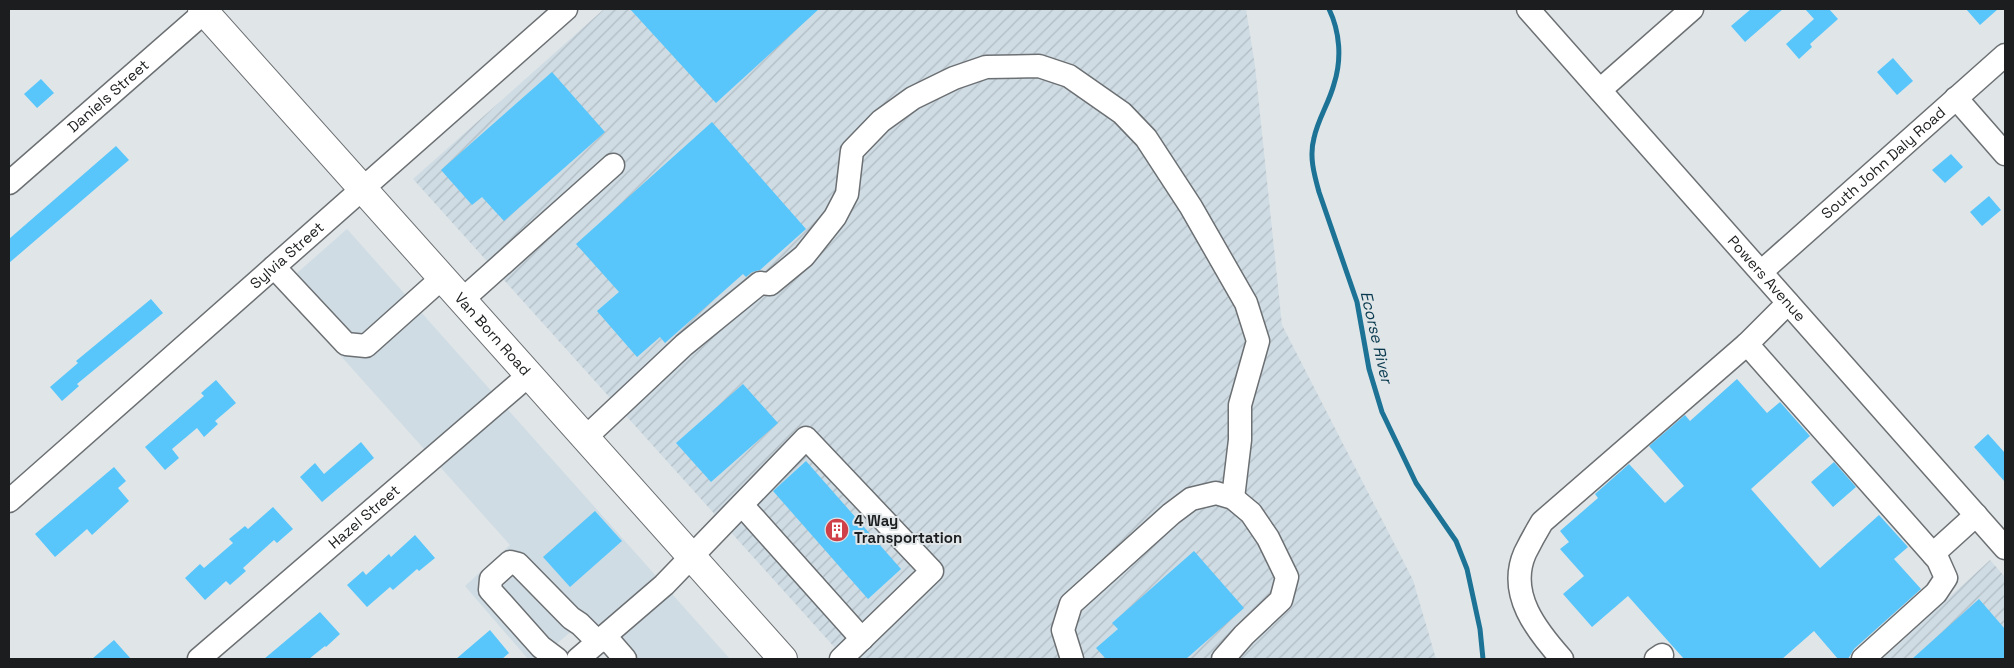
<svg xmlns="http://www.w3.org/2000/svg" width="2014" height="668" viewBox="0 0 2014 668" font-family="'Space Grotesk',sans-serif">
<defs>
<pattern id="industrial-furrows" width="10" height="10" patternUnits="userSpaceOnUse" patternTransform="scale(1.25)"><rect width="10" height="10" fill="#cfdce4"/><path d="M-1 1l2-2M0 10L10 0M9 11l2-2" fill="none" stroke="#b1bcc3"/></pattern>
</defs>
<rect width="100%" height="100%" fill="#e0e5e8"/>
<!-- built -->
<path fill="#cfdce4" d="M347,229L730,659H625L588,617L539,659H528L465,586L510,545L280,288Z"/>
<!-- industrial -->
<path fill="url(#industrial-furrows)" d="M604,9H1246L1255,66L1282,325L1413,580L1436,659H845L413,179Z
M1990,560L2005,577V659H1882Z"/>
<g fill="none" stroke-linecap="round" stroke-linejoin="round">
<!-- stream -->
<path stroke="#1c7396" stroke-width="5" d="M1329,9C1340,32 1342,59 1334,84C1329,103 1318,119 1314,138C1309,156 1314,174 1319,192L1357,302L1369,369L1382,412L1416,483L1456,541L1467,569L1480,629L1483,659"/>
</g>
<!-- building -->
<path fill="#58c6fa" d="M630,9H819L716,103Z
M1751,9H1783L1745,42L1731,26Z
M1805,9H1829L1838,19L1810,44L1812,47L1799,59L1786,44L1814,19Z
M1966,9H1998L1980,25Z
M1893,58L1913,81L1897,95L1877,72Z
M552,72L605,132L504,221L482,197L472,205L441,170Z
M41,79L54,93L37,108L24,94Z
M712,122L806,229L760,270L752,272L746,277L743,274L665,343L660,337L637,357L597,311L619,292L576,244Z
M116,146L129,160L9,263V239Z
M1951,154L1963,167L1945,183L1932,170Z
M1989,196L2001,210L1982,226L1970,212Z
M151,299L163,313L77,384L79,386L62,401L50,387L78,363L76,361Z
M1737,379L1767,413L1780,402L1810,436L1751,489L1820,568L1879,515L1908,547L1894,559L1921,589L1854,649L1848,659H1838L1814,631L1782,659H1684L1628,596L1592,627L1563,594L1584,576L1560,549L1569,542L1560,531L1598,498L1595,494L1629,464L1665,503L1684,486L1649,446L1685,415L1690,421Z
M216,380L236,403L215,421L218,424L204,437L197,428L172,449L179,458L165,470L145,447L204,396L201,393Z
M743,384L778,423L711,482L676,443Z
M1988,434L2005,453V482L1974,447Z
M361,442L374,458L322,502L300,477L315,463L324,474Z
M806,461L901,569L868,599L773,491Z
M1834,462L1856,487L1833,507L1811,482Z
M114,467L126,481L118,488L129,501L92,535L87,529L55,557L35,534Z
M273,507L293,529L277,543L274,540L243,568L246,571L230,585L226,581L205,600L185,578L200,564L204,568L233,543L229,539L245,526L248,529Z
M595,511L622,541L570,587L543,557Z
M415,535L435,558L419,571L417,569L393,590L390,587L367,607L347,585L363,571L366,575L389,554L391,557Z
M1194,551L1244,608L1186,659H1106L1096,648L1118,629L1112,623Z
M1979,599L2005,629V659H1912Z
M320,612L340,634L326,647L325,646L309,659H264Z
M490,630L509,653L502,659H456Z
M114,640L131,659H92Z"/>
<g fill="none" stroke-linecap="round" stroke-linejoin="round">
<!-- minor casing -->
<g stroke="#6c7073" stroke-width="25">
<g id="minor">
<path id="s1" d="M1528,9L2005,548"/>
<path d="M1600,90L1692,9"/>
<path d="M1956,98L2005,154"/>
<path id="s2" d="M9,183L208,9"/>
<path d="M274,267L346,344L366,346L442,278"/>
<path id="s3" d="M1761,272L2005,55"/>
<path d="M462,300L613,165"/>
<path d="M1747,344L1938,560L1946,578L1936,593L1863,659"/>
<path d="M585,438L684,345L760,283L770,284L804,256L835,217L847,194L852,151L881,121L913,98L954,78L986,67L1039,66L1069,76L1122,113L1146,138L1191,207L1246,303L1258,341L1240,405V440L1233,498"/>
<path id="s4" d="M9,501L566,9"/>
<path d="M742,505L862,639"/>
<path d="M1933,554L1976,515"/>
<path d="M605,636L625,659"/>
<path id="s5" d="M199,659L529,375"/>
<path d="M557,659L541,647L490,590L491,579L510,562L518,564L571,618L580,624L598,642"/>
<path d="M578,659L664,585L806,438L932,571L841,659"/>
<path d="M1072,659L1063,630L1071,604L1171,514L1191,499L1216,493L1233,498L1251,513L1268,538L1287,577L1281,600L1244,635L1223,659"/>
<path d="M1562,659C1537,631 1507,594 1525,553C1530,543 1536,532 1542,522L1747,344L1788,303"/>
<path d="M1656,659L1662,655"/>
</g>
</g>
<!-- major casing -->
<g stroke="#6c7073" stroke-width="30">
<g id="major">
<path id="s6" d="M202,9L783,659"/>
</g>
</g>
<!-- minor -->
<use href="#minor" stroke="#fff" stroke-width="22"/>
<!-- major -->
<use href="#major" stroke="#fff" stroke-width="28"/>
</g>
<!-- icons -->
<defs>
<g id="building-disc" transform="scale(1.25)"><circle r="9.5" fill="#d04048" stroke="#e0e5e8"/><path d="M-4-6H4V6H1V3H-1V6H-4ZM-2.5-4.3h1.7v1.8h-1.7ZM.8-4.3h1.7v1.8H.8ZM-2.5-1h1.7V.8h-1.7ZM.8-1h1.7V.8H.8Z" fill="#fff"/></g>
</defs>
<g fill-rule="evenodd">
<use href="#building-disc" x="837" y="530"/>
</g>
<g text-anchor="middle" stroke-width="4" stroke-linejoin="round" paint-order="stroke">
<!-- street labels -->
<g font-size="15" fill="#1b1d1e" stroke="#e0e5e8">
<text dy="5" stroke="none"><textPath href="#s2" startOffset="132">Daniels Street</textPath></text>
<text dy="5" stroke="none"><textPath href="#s3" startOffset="164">South John Daly Road</textPath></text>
<text dy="5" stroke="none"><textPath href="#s4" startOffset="371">Sylvia Street</textPath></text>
<text dy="5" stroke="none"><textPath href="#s1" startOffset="360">Powers Avenue</textPath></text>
<text dy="5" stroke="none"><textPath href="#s6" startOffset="436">Van Born Road</textPath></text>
<text dy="5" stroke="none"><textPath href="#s5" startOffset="218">Hazel Street</textPath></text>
</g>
<!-- poi labels -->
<g font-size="15" font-weight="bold" fill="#1b1d1e" stroke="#e0e5e8" text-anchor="start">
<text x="854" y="526">4 Way<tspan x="854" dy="17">Transportation</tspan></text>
</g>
<!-- water labels -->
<g font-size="16" font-style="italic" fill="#093a4f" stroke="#e0e5e8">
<text transform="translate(1377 337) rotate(77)" y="6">Ecorse River</text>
</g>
</g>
<!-- border -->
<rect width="2014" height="668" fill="none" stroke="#1b1d1e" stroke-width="20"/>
</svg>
